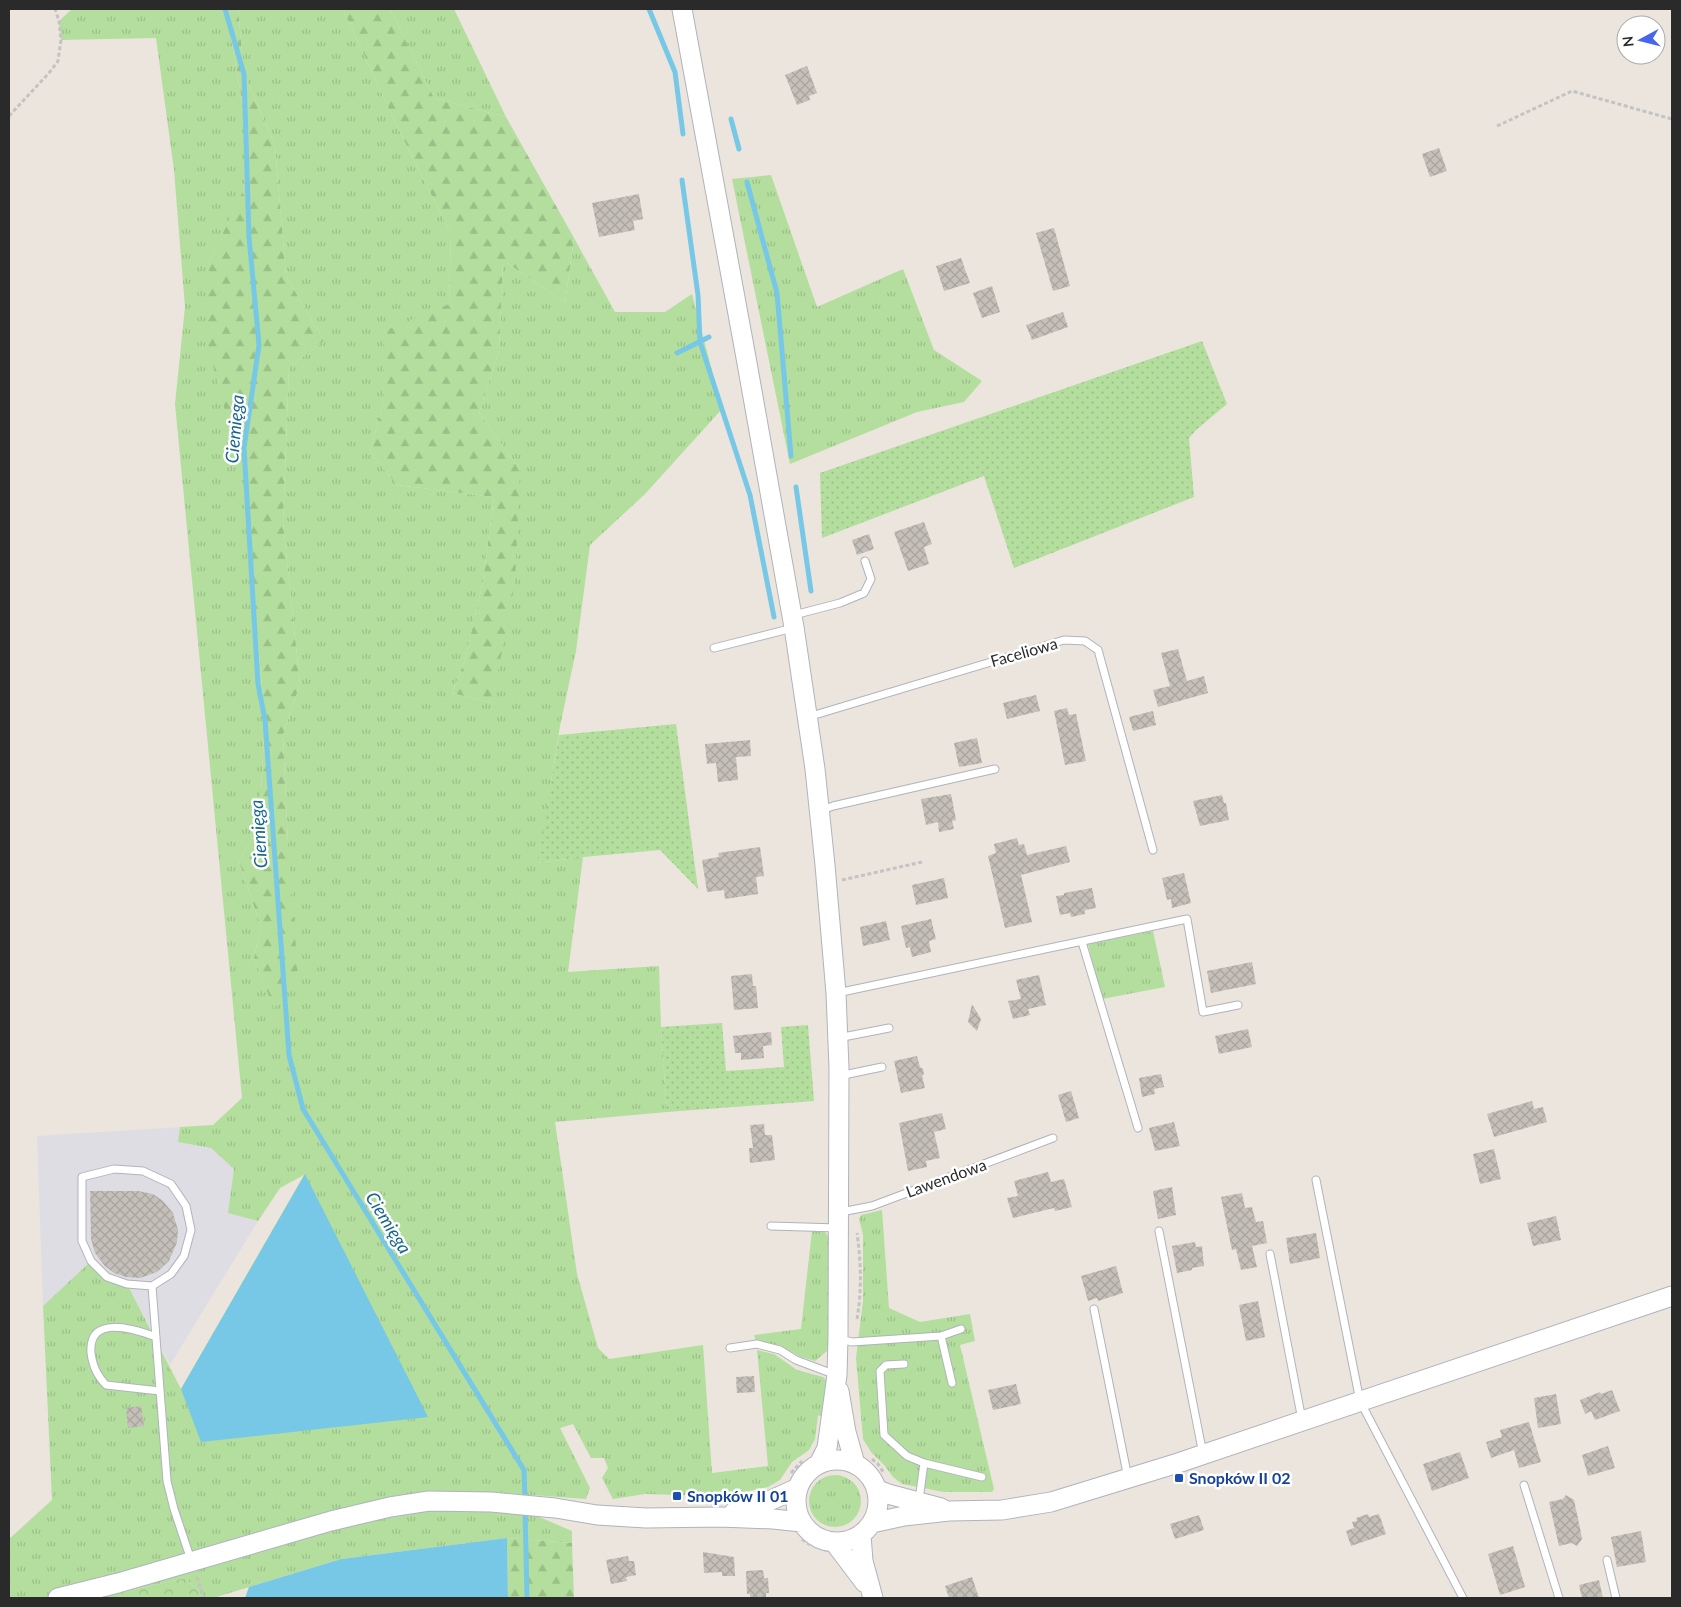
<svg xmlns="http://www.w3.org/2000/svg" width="1681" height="1607" viewBox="0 0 1681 1607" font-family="Lato,sans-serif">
<defs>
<pattern id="grass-tufts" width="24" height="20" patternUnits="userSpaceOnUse" patternTransform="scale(1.25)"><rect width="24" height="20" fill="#b3de9d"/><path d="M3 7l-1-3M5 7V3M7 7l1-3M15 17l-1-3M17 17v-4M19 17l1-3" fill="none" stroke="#9abf87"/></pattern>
<pattern id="forest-firs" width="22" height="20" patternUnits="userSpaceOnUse" patternTransform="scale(1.25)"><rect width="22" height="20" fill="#b3de9d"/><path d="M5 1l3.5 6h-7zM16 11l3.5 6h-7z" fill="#9abf87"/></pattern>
<pattern id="park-crowns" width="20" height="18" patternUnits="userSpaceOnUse" patternTransform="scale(1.25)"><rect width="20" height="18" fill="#b3de9d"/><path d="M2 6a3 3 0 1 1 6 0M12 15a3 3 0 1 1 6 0" fill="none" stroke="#9abf87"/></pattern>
<pattern id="garden-dots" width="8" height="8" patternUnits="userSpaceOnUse" patternTransform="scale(1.25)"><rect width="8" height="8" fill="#b3de9d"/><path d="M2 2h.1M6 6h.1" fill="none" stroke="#9abf87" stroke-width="1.8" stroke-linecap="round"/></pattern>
<pattern id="building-cross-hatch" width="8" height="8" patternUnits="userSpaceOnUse" patternTransform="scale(1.25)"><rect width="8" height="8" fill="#c4bfb8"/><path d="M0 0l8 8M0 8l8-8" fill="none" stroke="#a9a49e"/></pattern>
</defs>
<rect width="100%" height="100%" fill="#ebe5dd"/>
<!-- industrial -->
<path fill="#dfdde4" d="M180,1127L179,1142L211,1148L234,1169L229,1213L258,1221L170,1365L127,1284L91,1261L43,1306L37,1136Z"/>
<!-- grass -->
<path fill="url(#grass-tufts)" d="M72,9H225L228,22L245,117L247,184L209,262L227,419L244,448L252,578L265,720L259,826L239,861L261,927L254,958L274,1008L288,844L283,735L300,684L283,523L289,367L324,341L286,276L275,145L244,74L238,9H343L394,120L451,234L449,304L384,332V400L370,452L397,485L494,497L483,581L465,660L452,693L492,703L520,470L479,413L499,351L503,260L565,303L574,238L615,312H665L692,294L722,409L645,494L590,545L576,651L560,726L538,863L583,857L568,972L659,966L661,1027L667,1112L555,1122L577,1274L598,1348L609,1359L703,1345L712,1473L768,1466L757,1350L774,1354L797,1370L823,1377L828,1382L825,1418L818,1415L815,1439L809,1450L792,1462L780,1480L768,1487L739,1493L713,1496L645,1494L613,1499L602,1478L608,1468L604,1458H591L573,1424L560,1428L590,1488L586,1499L492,1492L487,1510L537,1516L572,1531V1543L507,1538L341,1559L213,1598H205L185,1578L97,1598H9V1539L52,1500L43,1306L91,1261L127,1284L181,1389L304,1175L280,1188L258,1221L228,1213L234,1169L211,1148L178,1142L180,1127L213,1125L242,1098L175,404L185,307L174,170L156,38L61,40L59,21Z
M390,9H454L506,117L434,98Z
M771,175L817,307L903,269L934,350L982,381L964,402L917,412L790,464L732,179Z
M1153,931L1165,987L1102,999L1088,944Z
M882,1210L889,1308L920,1322L970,1314L975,1341L960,1345L994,1489L992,1492H944L902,1484L893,1477L885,1466L871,1452L863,1439L856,1358L863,1301V1235L859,1219L861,1215Z
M812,1231L825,1232L830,1239L832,1347L815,1361L801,1357L780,1346L756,1341L754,1335L801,1329Z
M809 1501a26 26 0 1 1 52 0a26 26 0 1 1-52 0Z"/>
<!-- forest -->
<path fill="url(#forest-firs)" d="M225,9H238L244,74L275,145L286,276L324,341L289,367L283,523L300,684L283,735L288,844L298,976L274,1009L254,958L261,927L239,861L259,826L265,720L252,578L244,448L227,419L207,342L209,262L247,183L245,117L228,22Z
M343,9H390L434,98L506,117L574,238L565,303L503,260L499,351L479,413L520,470L515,583L492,703L452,693L465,660L483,581L494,497L397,485L370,452L384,400V331L449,304L451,234L394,120Z
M507,1538L572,1543L574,1598H508Z"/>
<!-- park -->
<path fill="url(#park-crowns)" d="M185,1578L205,1598H97Z"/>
<!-- garden -->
<path fill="url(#garden-dots)" d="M1202,341L1227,404L1196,430L1189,438L1194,497L1014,568L984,476L822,538L820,473Z
M676,724L698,889L660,850L583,857L537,863L559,735Z
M722,1023L726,1071L784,1067L781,1027L808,1025L814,1101L667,1112L661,1027Z"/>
<!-- water -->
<path fill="#77c8e6" d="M305,1174L428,1417L201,1442L181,1389Z
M507,1538L508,1598H245L249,1587L341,1559Z"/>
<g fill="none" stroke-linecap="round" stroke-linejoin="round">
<!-- stream -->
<path stroke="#77c8e6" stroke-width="5" d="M225,9L244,74L249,237L259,345L244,448L258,684L265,720L289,1055L303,1109L524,1470L525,1500
M649,9L675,72L683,134
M731,119L739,149
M682,180L698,295L700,342L750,495L774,617
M747,182L777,293L791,456
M677,353L709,337
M796,487L811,591
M525,1509L527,1598"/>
</g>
<!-- building -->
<path fill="url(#building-cross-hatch)" d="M807,66L817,93L809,96L810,100L797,105L785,75Z
M1439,148L1447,171L1430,177L1422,154Z
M639,194L643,219L633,221L635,230L599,237L592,203Z
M1054,228L1070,286L1053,291L1036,233Z
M961,258L970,283L944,291L936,266Z
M992,286L1000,312L982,318L973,293Z
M1063,312L1068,327L1032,340L1026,325Z
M924,522L932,544L924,547L929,564L908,571L894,532Z
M869,534L874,549L857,555L852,540Z
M1178,649L1187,681L1204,676L1208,693L1158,707L1153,690L1170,686L1161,653Z
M1036,695L1040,711L1007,719L1003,703Z
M1067,708L1069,715L1076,714L1086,761L1065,765L1054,711Z
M1153,711L1156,725L1133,731L1129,717Z
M977,738L982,763L959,767L954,743Z
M750,740L751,756L736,757L738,780L718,782L716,763L707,764L705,744Z
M951,794L956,820L952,821L954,829L939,832L938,822L926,825L921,799Z
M1222,795L1224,803H1226L1229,820L1200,826L1193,801Z
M1017,838L1019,845L1024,844L1027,855L1066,846L1070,862L1021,875L1032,922L1005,928L988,856L996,853L994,844Z
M760,847L764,876L756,877L758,894L725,899L724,890L707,892L702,860L719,857L718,853Z
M1184,873L1191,903L1172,908L1171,899L1167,900L1162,878Z
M944,878L948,898L916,905L912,885Z
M1092,888L1096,908L1085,910V914L1071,917L1070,913L1060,915L1056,896L1064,895V893Z
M931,919L936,939L929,941L931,952L912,957L910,947L906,948L901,926Z
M886,921L890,940L863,946L860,927Z
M1252,962L1256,984L1211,993L1207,971Z
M752,974L753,986H756L758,1008L734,1010L731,976Z
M1039,975L1046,1005L1028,1009L1030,1015L1013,1019L1008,1001L1021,999L1016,980Z
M972,1004L981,1019L977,1031L968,1022Z
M1248,1029L1252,1047L1219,1054L1215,1036Z
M771,1032L772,1045L763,1046L764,1058L741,1060V1053H735L733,1036Z
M917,1056L920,1067L923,1069L924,1074L922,1076L925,1088L901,1093L894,1061Z
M1161,1074L1164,1087L1154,1089L1155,1094L1142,1097L1139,1078Z
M1071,1091L1079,1118L1066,1122L1058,1095Z
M1532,1101L1534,1109L1543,1107L1547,1122L1494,1137L1487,1114Z
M942,1113L946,1129L934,1132L940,1158L926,1161L927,1167L908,1171L899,1123Z
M1174,1122L1180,1146L1155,1151L1149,1128Z
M764,1124L765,1135H772L775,1160L750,1163L749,1148H753L750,1125Z
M1494,1149L1501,1179L1480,1184L1473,1154Z
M1048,1172L1051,1182L1064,1179L1072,1207L1055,1211L1054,1208L1013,1218L1007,1198L1018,1196L1014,1181Z
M1172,1187L1176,1215L1158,1219L1153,1191Z
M90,1191H138L153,1194L163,1201L173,1213L178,1230L177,1242L169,1261L157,1272L140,1278L126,1277L114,1273L105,1266L95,1253L91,1239Z
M1242,1193L1245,1208L1252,1207L1256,1222L1263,1221L1267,1243L1252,1246L1257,1267L1241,1270L1236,1249L1232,1250L1221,1197Z
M1556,1216L1561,1240L1533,1246L1527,1223Z
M1316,1233L1320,1258L1290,1264L1286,1238Z
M1195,1242L1196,1247L1202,1246L1204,1266L1192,1268V1270L1177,1273L1172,1246Z
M1116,1266L1123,1293L1098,1301L1097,1298L1088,1301L1081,1276Z
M1258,1301L1265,1337L1246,1341L1239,1305Z
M754,1376L755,1392L737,1393L736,1377Z
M1016,1384L1021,1404L993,1410L988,1390Z
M1612,1390L1620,1411L1595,1420L1591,1411L1585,1414L1580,1400L1600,1392L1601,1394Z
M1556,1394L1561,1424L1538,1428L1534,1398Z
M141,1406L144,1426L128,1428L126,1408Z
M1529,1422L1541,1462L1519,1468L1514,1450L1491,1458L1486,1442L1502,1437L1500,1430Z
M1608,1446L1615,1468L1588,1476L1582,1455Z
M1460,1452L1469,1478L1432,1491L1423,1464Z
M1566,1495L1574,1500L1580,1528L1582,1539L1577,1546L1572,1543L1559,1546L1549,1502L1563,1499Z
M1368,1514L1369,1517L1379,1514L1386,1534L1351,1546L1346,1531L1354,1528L1352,1522L1357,1521L1356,1518Z
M1199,1515L1204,1530L1175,1539L1170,1524Z
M1641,1531L1646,1562L1617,1567L1611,1537Z
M1513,1546L1525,1587L1500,1595L1488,1554Z
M703,1552L734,1557L735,1576H722V1572L704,1573Z
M628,1556L629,1561H634L636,1575L626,1577L627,1581L611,1584L606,1560Z
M763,1570L764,1578H768L769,1593H766V1598H750V1594H747L746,1571Z
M972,1577L979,1598H949L945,1586Z
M1599,1580L1603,1598H1582L1579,1585Z"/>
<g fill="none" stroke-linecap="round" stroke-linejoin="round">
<!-- lane casing -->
<g stroke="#b0b3bd" stroke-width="9">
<path id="lane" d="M794,615L840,603L864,593L871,579L865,561
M714,648L793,628
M808,717L1064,640L1085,641L1098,650L1153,850
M820,811L833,806L995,769
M1082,942L1138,1128
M837,993L1187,919L1203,1012L1238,1005
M838,1038L889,1028
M839,1076L882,1067
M1316,1180L1360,1401L1463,1598
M841,1212L872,1206L1053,1138
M771,1226L838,1228
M1159,1231L1201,1444L1205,1453
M1270,1254L1302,1420
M152,1286L127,1284L107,1277L91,1261L82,1241V1177L114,1169L143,1171L171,1184L186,1206L191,1230L184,1256L171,1274L152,1286L167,1481L174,1509L191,1560
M1094,1309L1128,1478
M941,1336L952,1383
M156,1337C134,1329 88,1314 91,1353C93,1367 97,1375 106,1385L160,1391
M840,1339L852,1342L941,1336L961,1329
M730,1348L757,1344L780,1350L796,1360L836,1375
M904,1364L886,1365L880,1371L884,1435L907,1456L924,1463L982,1477
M1524,1485L1559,1598
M919,1500L924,1463
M1607,1560L1616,1598"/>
</g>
<!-- secondary casing -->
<g stroke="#b0b3bd" stroke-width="21">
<path id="secondary" d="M682,9L745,352L794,627L815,769L825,865L836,993L839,1068L838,1338L837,1375L827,1448L819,1464
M839,1391L846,1432L855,1464
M796 1501a41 41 0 1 1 82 0a41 41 0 1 1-82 0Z
M876,1489L888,1494L941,1508
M734,1512L769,1501L798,1488
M872,1523L904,1516L949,1511L1002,1510L1051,1502L1178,1463L1672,1296
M861,1535L863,1561L873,1598
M834,1542L865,1583
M58,1598L118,1583L331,1521L390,1507L429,1501L491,1502L555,1508L597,1515L646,1518L720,1517L773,1519L802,1522"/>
</g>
<!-- path -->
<path stroke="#c3c3c3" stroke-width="3" stroke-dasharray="4 2.5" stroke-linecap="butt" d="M9,116L49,73L58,61L61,40L59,21L55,9
M1497,126L1572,91L1672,119
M842,880L922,862
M857,1319C862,1290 861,1261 857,1233
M872,1459L878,1464L884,1473
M791,1473L802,1461
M802,1539L807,1543L818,1548
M197,1577L204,1598"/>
<!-- lane -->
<use href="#lane" stroke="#fff" stroke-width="7"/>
<!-- secondary -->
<use href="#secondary" stroke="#fff" stroke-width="19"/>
</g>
<!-- markers -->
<g fill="#1a4fb4" stroke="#fff" stroke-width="2">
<rect x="1174" y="1473" width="10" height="10" rx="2.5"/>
<rect x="672" y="1491" width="10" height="10" rx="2.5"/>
</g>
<g text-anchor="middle" stroke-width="5" stroke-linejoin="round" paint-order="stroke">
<!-- street labels -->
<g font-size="16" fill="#2a2a2a" stroke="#fff">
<text transform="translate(1024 652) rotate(-16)" y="6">Faceliowa</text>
<text transform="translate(946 1178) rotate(-20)" y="6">Lawendowa</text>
</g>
<!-- transit labels -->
<g font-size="16" font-weight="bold" fill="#164399" stroke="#fff" text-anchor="start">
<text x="1189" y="1484">Snopków II 02</text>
<text x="687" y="1502">Snopków II 01</text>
</g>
<!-- water labels -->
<g font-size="18" font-style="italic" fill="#176691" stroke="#fff">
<text transform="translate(235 429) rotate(-85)" y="6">Ciemięga</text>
<text transform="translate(259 834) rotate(-94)" y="6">Ciemięga</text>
<text transform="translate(388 1223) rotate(58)" y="6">Ciemięga</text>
</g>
</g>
<!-- border -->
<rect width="1681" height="1607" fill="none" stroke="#2a2a2a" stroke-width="20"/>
<!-- north arrow -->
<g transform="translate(1641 40) rotate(263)"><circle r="24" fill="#ffffff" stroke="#aaaaaa"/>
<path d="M0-4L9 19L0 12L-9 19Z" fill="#4865ed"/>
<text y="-8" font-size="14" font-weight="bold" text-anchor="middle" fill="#2a2a2a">N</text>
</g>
</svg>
